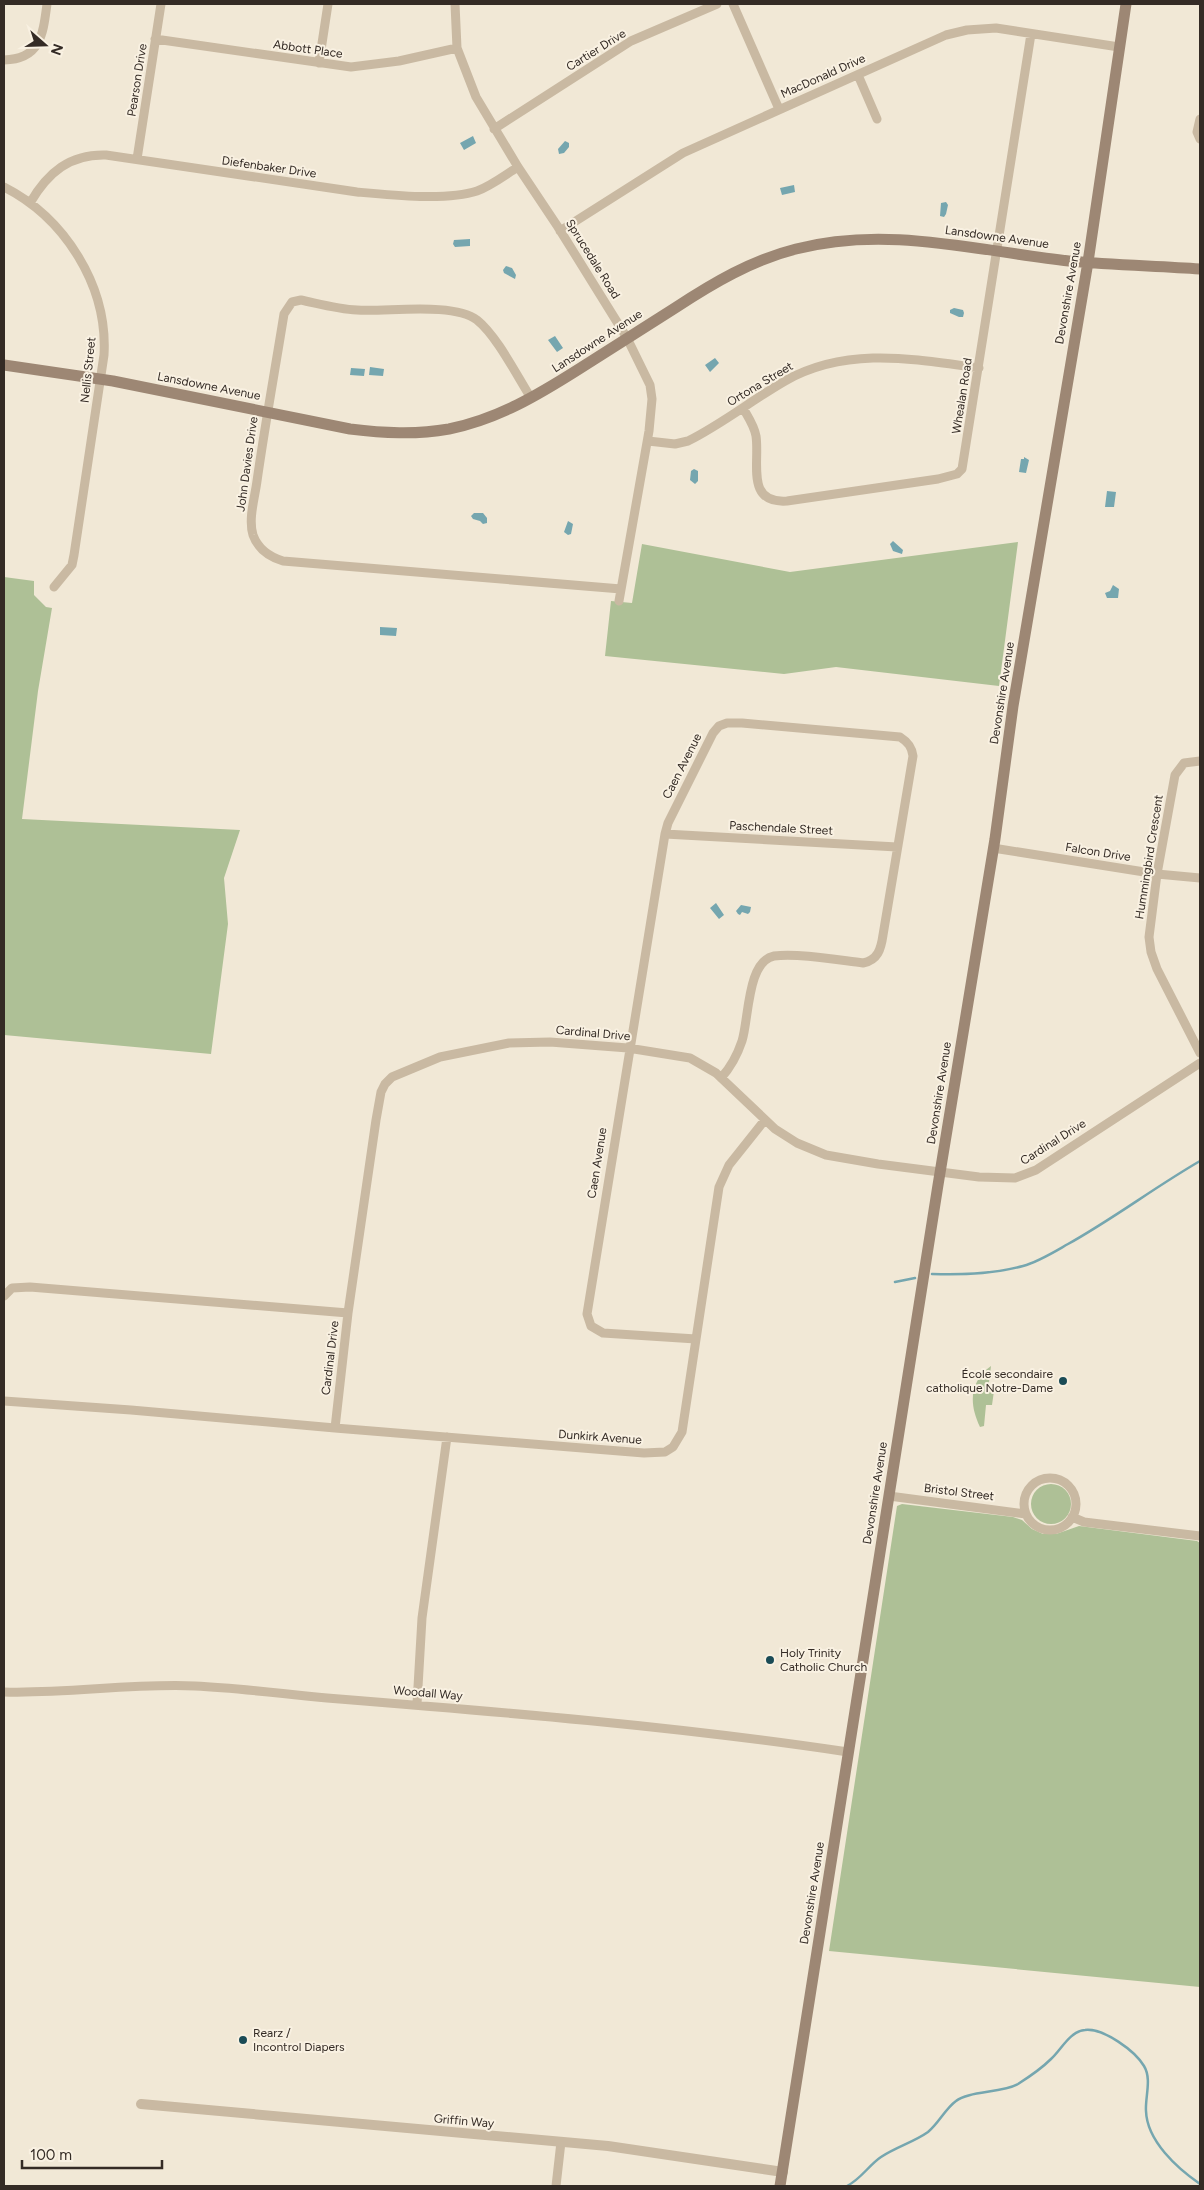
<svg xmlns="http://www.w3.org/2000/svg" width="1204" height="2190" viewBox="0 0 1204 2190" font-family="Figtree,sans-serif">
<rect width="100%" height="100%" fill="#f1e8d6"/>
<!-- green -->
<path fill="#aec096" d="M1018,542L999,686L836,667L784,674L605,656L611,601L632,603L642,544L790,572Z
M4,577L34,581V595L46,607L52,608L38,691L22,819L240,830L224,878L228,924L211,1054L4,1035Z
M991,1366L988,1390L994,1391L992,1405H986L984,1426L980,1427C969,1404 969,1382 991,1366Z
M1031 1504a20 20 0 1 1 40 0a20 20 0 1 1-40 0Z
M902,1504L1013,1517L1022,1520L1032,1529L1043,1534H1056L1079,1526L1197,1541L1200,1543V1987L829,1951L897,1506Z"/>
<!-- water -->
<path fill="#75a6af" d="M473,136L476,143L464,150L460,143Z
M565,141L569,143V147L564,153L559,154L558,149Z
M794,185L795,192L782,195L780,188Z
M946,202L948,205L946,214L944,217L940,216L941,203Z
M470,239V246L455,247L453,244L454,240Z
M506,266L512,268L516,275L515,279L504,273L503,270Z
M954,308L963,310L964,313L963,317H959L950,313V310Z
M555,336L563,348L557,352L548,340Z
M715,358L719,363L710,372L705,365Z
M370,367L384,369L383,376L369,375Z
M351,368L365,369L364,376L350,375Z
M1024,457L1029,460L1026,473L1019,472L1021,459H1024Z
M694,469L698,471V481L695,484L690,480L691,471Z
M1107,491L1116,492L1114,507H1105Z
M474,513H483L487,518V523L483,524L480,521L473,519L471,516Z
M568,521L573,524L571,534L568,535L564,532Z
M893,541L903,550L902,554L893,551L890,544Z
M1113,585L1119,589L1118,598H1107L1105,593L1110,591Z
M380,627L397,628L396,636L380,635Z
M716,903L724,915L719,919L710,908Z
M741,905L751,907L750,912L748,914L742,912L740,915L738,914L736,911Z"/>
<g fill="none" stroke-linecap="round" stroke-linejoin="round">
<!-- stream -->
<path stroke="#75a6af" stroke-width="2.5" d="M932,1274C961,1275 994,1274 1023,1266C1038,1262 1054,1252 1068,1244C1113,1219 1155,1187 1200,1161
M895,1282L915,1278
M847,2186C861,2179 869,2165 881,2157C896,2147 914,2142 928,2132C939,2123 945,2109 956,2101C968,2091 1002,2093 1018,2084C1029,2077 1042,2068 1051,2059C1061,2050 1070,2031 1085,2030C1104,2028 1135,2051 1144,2066C1152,2079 1145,2097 1146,2111C1147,2141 1177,2168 1200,2184"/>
<!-- minor -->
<path stroke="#c9b9a2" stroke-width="9" d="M455,4L457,48L476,97L518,167L558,227L627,338L650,385L652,399L649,431L619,601
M733,4L779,109
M155,39L351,67L399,61L457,48
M4,60C41,59 43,34 47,4
M319,63L328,4
M858,75L877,119
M1200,119L1197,132L1200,139
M494,129L631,41L717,4
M137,159L161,4
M4,187C65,218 108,286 104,355L74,555L72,565L54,587
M30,203C48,172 70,154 106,155L357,192C389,195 447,201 477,191C491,186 505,175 518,167
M560,231L683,153L946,35L967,30L996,28L1119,47
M531,398C517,376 497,336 477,320C453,302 388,312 357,310C338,309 320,304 301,300L292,302L284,314C275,370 265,425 257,481C255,497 248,519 253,535C258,549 270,557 283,561L621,589
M743,408C748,417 754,425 756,436C760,462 745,504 787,501L938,479L957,474L962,469L1031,34
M648,441L675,444L688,441C722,424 752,400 785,381C847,346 913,359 979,368
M1200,761L1184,763L1175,775L1157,874L1149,937L1151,952L1157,969L1200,1053
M665,834L897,847
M993,848L1157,874L1200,878
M764,1121L729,1165L719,1187L682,1432L673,1447L665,1452L644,1453L335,1428L348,1313L376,1120L381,1092L385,1084L392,1077L440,1057L509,1043L550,1042L628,1048L690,1058L716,1073L775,1129L797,1143L826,1155L878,1164L979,1177L1015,1178L1036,1170L1200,1063
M4,1296L12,1288L30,1287L348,1313
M696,1339L603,1333L591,1326L587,1314L665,834L668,823L713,733L719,726L727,723H742L900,737C908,742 912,747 913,756L883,935C881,949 878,960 863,963C838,960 798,953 774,956C747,961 749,1019 742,1041C737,1056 731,1067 721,1078
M4,1401L131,1410L335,1428
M1024 1504a26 26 0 1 1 52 0a26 26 0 1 1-52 0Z
M889,1496L1026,1514
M1072,1517L1084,1522L1200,1536
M4,1692C68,1694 131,1683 195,1686C239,1688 283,1694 327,1698C501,1712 675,1726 848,1752
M417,1704L422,1618L447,1437
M556,2186L561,2142"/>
<!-- tertiary -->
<path stroke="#c9b9a2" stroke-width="10" d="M141,2104L608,2146L783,2172"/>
<!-- secondary -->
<path stroke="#9d8774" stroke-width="11" d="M4,365L113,381L350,429C383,433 415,435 449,429C498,419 538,395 579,369C611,349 643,328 675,308C713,283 752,260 796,249C887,225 978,251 1069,261C1113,265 1157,266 1200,269
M780,2186L938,1185L995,839L1013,706L1088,262L1126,4"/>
</g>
<!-- markers -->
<g fill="#1a4b56" stroke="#f9f1e2" stroke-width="2">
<circle cx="1063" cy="1381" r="5"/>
<circle cx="770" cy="1660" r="5"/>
<circle cx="243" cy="2040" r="5"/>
</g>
<g text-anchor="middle" stroke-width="4" stroke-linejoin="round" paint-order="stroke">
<!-- street labels -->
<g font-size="12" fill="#342b25" stroke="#f9f1e2">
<text transform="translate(308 49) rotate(8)" y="4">Abbott Place</text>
<text transform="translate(596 50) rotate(-32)" y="4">Cartier Drive</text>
<text transform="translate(823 76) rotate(-24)" y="4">MacDonald Drive</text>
<text transform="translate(137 80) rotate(-81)" y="4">Pearson Drive</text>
<text transform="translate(269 167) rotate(8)" y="4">Diefenbaker Drive</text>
<text transform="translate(997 237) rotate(8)" y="4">Lansdowne Avenue</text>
<text transform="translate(593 259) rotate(58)" y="4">Sprucedale Road</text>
<text transform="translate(1068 293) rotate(-80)" y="4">Devonshire Avenue</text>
<text transform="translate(597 341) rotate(-33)" y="4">Lansdowne Avenue</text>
<text transform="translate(88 370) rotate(-84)" y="4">Nellis Street</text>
<text transform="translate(760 384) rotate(-31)" y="4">Ortona Street</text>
<text transform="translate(209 386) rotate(11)" y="4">Lansdowne Avenue</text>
<text transform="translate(962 396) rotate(-81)" y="4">Whealan Road</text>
<text transform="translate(247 464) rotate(-82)" y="4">John Davies Drive</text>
<text transform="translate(1002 693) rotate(-81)" y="4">Devonshire Avenue</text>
<text transform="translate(682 766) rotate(-63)" y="4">Caen Avenue</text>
<text transform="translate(781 828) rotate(3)" y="4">Paschendale Street</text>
<text transform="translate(1098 852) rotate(9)" y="4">Falcon Drive</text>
<text transform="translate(1149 857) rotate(-81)" y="4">Hummingbird Crescent</text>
<text transform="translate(593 1033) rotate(5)" y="4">Cardinal Drive</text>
<text transform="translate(939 1093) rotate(-81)" y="4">Devonshire Avenue</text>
<text transform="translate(1053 1142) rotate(-32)" y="4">Cardinal Drive</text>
<text transform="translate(597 1163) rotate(-81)" y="4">Caen Avenue</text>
<text transform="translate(330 1358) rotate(-83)" y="4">Cardinal Drive</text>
<text transform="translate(600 1437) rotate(4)" y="4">Dunkirk Avenue</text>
<text transform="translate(959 1492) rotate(7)" y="4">Bristol Street</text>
<text transform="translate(875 1493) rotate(-81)" y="4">Devonshire Avenue</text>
<text transform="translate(428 1693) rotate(5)" y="4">Woodall Way</text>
<text transform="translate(812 1893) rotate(-81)" y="4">Devonshire Avenue</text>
<text transform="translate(464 2121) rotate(5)" y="4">Griffin Way</text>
</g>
<!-- poi labels -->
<g font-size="12" fill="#342b25" stroke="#f9f1e2" text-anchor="start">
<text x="1053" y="1378" text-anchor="end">École secondaire<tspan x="1053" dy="14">catholique Notre-Dame</tspan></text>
<text x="780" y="1657">Holy Trinity<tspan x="780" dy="14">Catholic Church</tspan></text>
<text x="253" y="2037">Rearz /<tspan x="253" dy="14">Incontrol Diapers</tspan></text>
</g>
</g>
<!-- border -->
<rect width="1204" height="2190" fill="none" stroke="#342b25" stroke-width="10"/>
<!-- north arrow -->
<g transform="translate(45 45) rotate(110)" stroke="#f9f1e2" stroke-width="4" paint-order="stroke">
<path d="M0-4L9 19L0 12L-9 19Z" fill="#342b25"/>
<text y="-8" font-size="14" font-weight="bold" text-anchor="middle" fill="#342b25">N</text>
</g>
<!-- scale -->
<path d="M22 2160v8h140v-8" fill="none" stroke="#342b25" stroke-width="2.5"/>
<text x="30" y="2160" font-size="15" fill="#342b25" stroke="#f9f1e2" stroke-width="4" paint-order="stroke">100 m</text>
</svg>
